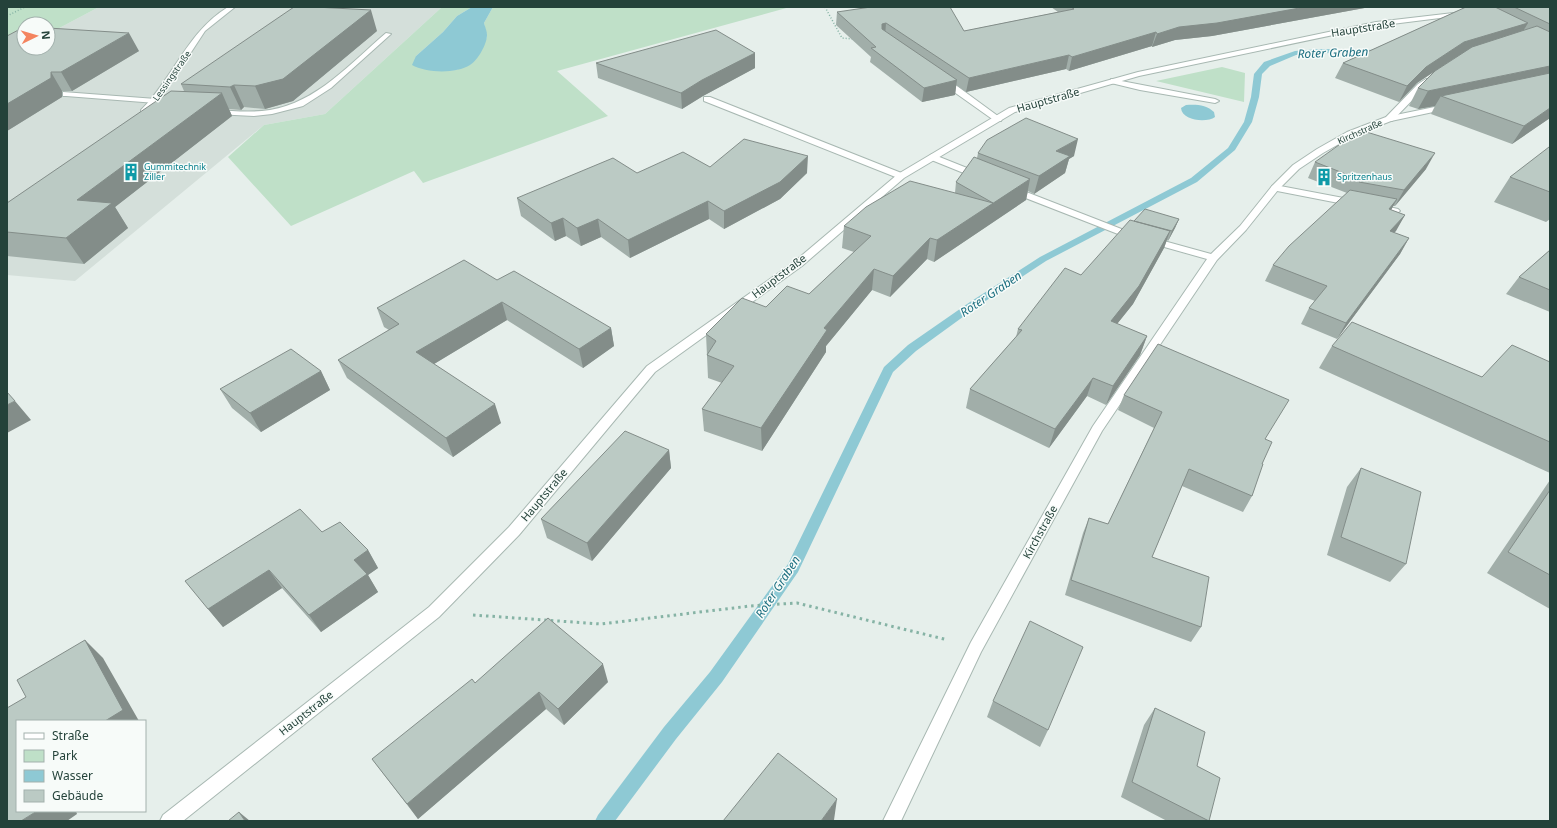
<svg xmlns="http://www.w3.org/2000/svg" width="1557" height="828" viewBox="0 0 1557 828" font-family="'Noto Sans',sans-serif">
<rect width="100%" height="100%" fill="#e6efeb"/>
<!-- built -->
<path fill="#d4dfda" d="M99,7H442L325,114L264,125L75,281L7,275V56L24,48H48V34Z"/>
<!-- green -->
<path fill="#bfe0c8" d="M7,7H99L48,34V24H24V47L7,56Z
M442,7H472L457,16L443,32L416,56L437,71L456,70L471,64L480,52L487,37L484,23L493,7H790L557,71L608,116L423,183L414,171L291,226L228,157L264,125L325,114Z
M1222,67L1245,73L1244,102L1156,81Z"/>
<!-- water -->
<path fill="#8ec9d4" d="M472,7H493L484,23C485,27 487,31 487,35C487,44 478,60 470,65C456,74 426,73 412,65L416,56L443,32L457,16Z
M1186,105C1196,104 1207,105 1214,112L1215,117C1207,123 1182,121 1181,108Z"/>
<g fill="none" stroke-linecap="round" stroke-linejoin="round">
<!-- stream -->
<path fill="#8ec9d4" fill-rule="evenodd" d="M1320,49L1381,50L1385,52L1381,54L1320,53L1296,55L1270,66L1262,74L1259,97L1252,122L1235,150L1197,182L1046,261L978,306L916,351L893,372L798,572L722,682L676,739L615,821H595L598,815L664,727L710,672L788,564L884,367L908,345L970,302L1040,257L1191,178L1228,148L1244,122L1251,97L1254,74L1264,62L1295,51Z"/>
<!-- service casing -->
<g stroke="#a8b8b2" stroke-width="2">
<path id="service" d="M386,33L391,34L331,88L303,106L272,114L254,116L215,114L211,112L215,110C233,111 252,113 270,110C316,103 352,62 386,33Z
M940,78H946L1002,119L1001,121H995L940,82Z
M1111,79L1215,99L1219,101L1215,103L1140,90L1111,83Z
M1426,79H1432L1433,81L1424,88L1392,121H1386V117L1418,84Z
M63,92L156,99L160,101L156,103L66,96H63Z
M704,97H710L904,174L905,176L901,179L898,178L704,101Z
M1275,185L1354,200L1359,203L1354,206L1272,190L1271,188L1272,186Z
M1376,204L1398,209L1400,211L1395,214L1373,209L1371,207L1373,205Z"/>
</g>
<!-- minor casing -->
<g stroke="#a8b8b2" stroke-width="2">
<path id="minor" d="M228,7H235L205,31L163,95L147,114H141V110C174,77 187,32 228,7Z
M1449,104H1452V108L1391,121L1353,136L1323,153L1299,169L1278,190L1246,230L1217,260L1102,431L981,652L901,821H883L971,642L1093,426L1207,259L1118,234L1010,192L1009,190L1010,188H1016L1124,230L1211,254L1240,226L1272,186L1293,165L1317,149L1347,132L1386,117Z
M932,154L982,174L983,176L979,179L976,178L929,159L928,157Z"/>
</g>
<!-- tertiary casing -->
<g stroke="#a8b8b2" stroke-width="2">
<path id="tertiary" d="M1462,12L1465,14L1464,15L1376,26L1139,76L1015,112L904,178L802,266L655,372L519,535L439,617L183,821H160L163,815L429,607L509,527L647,366L794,262L898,174L1009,108L1138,72L1376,22Z"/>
</g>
<!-- path-far1 -->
<path stroke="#86b3a5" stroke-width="1.5" stroke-dasharray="1 2" stroke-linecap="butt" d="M825,7L842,38L854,39
M7,16L25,7"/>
<!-- path -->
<path stroke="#86b3a5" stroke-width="3" stroke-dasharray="2.5 4" stroke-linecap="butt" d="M473,615L601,624L750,606L797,603L948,640"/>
<!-- service -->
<use href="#service" fill="#fff" fill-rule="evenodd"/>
<!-- minor -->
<use href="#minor" fill="#fff" fill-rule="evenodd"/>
<!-- tertiary -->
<use href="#tertiary" fill="#fff" fill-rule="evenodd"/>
</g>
<!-- wall -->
<path fill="#a1aea9" d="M1051,7H1370L1212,36L1175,40L1152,47V46L1069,71L1066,69L966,92L956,85L955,95L922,102L870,62L871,57L836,25L837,12L964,31L1058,12Z
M1466,7H1550V118L1512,144L1431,114L1435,106L1418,109L1409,106L1418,88L1456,57L1417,83L1399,102L1335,78L1343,63Z
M377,31L293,101L265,109L244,107L241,110L229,109L232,116L115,207L128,228L84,264L7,256V203L184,91L181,84Z
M7,36L139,51L72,91H62V97L7,131Z
M755,53V68L703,96L682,109L598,78L596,63Z
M1550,148V219L1546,222L1494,202L1510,177Z
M978,153L1074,156L1069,159L1065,173L1034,194L1028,191L1026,200L934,262L927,259L890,297L872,290L826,346V352L762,451L704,431L702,409L722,383L708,378L706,334L766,307L809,294L854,252L842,248L844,226L955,193L956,182L977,158Z
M1315,162L1426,169L1395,206H1393L1391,210L1405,215L1394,233L1409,238L1400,254L1337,339L1301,324L1309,308L1315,301L1265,281L1273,265L1347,193L1308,178Z
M710,167L807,173L780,199L724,229L709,219L630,258L601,237L581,246L566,236L555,241L521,216L517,198L637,173Z
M1179,219L1175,228L1168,241L1167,240L1164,248L1133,304L1117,324L1147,336L1140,355L1106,405L1087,396L1049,448L966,408L970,389L1016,337L1018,329L1081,275L1134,221Z
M1550,250V312L1506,294L1519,277Z
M497,280L611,328L614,346L583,368L507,320L434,364L501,423L453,457L347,378L338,360L389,330L384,327L377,308Z
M1332,346L1482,377L1550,362V473L1319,368Z
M321,371L330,390L261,432L232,408L220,389Z
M1124,395L1266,439L1262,464L1252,496L1243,512L1182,486L1152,557L1201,627L1191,642L1065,595L1083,533L1089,518L1108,524L1154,428L1118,410Z
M669,450L671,468L592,561L547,538L541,519Z
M1361,468L1406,564L1390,582L1327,555L1347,487Z
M1550,480V609L1487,573Z
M322,532L368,550L378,568L368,575L378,592L321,632L282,588L223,627L208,609Z
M608,682L564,725L546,709L418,819L372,759L475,683Z
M993,701L1048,730L1040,747L987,717Z
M1155,708L1197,766L1209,821H1167L1121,797L1144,725Z"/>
<!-- shaded-wall -->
<path fill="#838d89" d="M1305,7H1370L1212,36L1175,40L1152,47L1157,34L1179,27Z
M371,10L377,31L293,101L265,109L255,86Z
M886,23L885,37L881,38L882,24Z
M1528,23L1519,38L1455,58L1417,83L1399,102L1407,86L1426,67L1464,42Z
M1156,32L1152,46L1069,71L1072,57Z
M129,33L139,51L72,91L61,72Z
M755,53V68L703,96L682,109L681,93L702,80Z
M1069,55L1066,69L966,92L969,78Z
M1550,66V81L1441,96L1435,106L1418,109L1428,91Z
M51,72L62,91V97L7,131V104Z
M957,80L955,95L922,102L924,88Z
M234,85L244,107L241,110L230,87Z
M222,93L232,116L115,207L128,228L84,264L66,238L77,200Z
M1550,108V118L1512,144L1524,126Z
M1078,139L1074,156L1069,159L1065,173L1034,194L1039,176L1056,151Z
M1435,153L1426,169L1395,206L1404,190Z
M808,156L807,173L780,199L724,229V211Z
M1030,179L1026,200L934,262L937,240Z
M1397,199L1389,214V209Z
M708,201L709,219L630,258L628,240Z
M1405,215L1396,231L1381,247L1390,231Z
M563,218L566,236L555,241L551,223Z
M598,219L601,237L581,246L577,228Z
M1179,219L1175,228L1168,241L1172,231Z
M1170,231L1164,248L1133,304L1105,339L1111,321Z
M930,238L927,259L890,297L893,276Z
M1409,238L1400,254L1337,339L1346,323Z
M874,269L872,290L826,346V352L762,451L761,428L824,328Z
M502,302L507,320L424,370L416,352Z
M611,328L614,346L583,368L579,349Z
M1147,336L1140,355L1106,405L1113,386Z
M321,371L330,390L261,432L250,413Z
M1093,378L1087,396L1049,448L1055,429Z
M15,401L31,420L7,433V405Z
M495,404L501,423L453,457L446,438Z
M669,450L671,468L592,561L587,543Z
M368,550L378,568L368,575L378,592L321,632L309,615L354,560Z
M269,570L282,588L223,627L208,609Z
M85,640L103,658L139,721H105Z
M603,664L608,682L564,725L558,709Z
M539,692L546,709L418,819L407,804Z
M837,799L834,820V821H821Z
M37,811H76L77,814L67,821H21Z
M239,812L250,821H245Z"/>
<!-- building -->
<path fill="#bbcac4" stroke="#838d89" d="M294,7H315L371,10L283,79L255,86L234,85L230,87L181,84Z
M871,7H950L964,31L1074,9L1071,7H1305L1217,23L1179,27L1157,34L1156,32L1072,57L1069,55L969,78L886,23L882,24V29L957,80L924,88L871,48L876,47L837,12Z
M1466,7H1495L1528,23L1464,42L1426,67L1407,86L1343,63Z
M1514,7H1550V24Z
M1537,26L1550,32V66L1428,91L1418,88L1435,71L1472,47Z
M24,27V48H48V28L129,33L61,72H51V78L7,104V36Z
M716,30L755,53L702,80L681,93L596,63Z
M1550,73V108L1524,126L1441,96Z
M171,91L222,93L77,200L112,203L66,238L7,232V203Z
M1026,118L1078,139L1056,151L1070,156L1039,176L978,153L987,140Z
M1360,130L1435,153L1404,190L1359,182L1361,180L1315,162Z
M744,139L808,156L780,182L724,211L708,201L628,240L598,219L577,228L563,218L551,223L517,198L613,158L637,173L683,152L710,167Z
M1549,147L1550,148V192L1510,177Z
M974,157L1030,179L937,240L930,238L893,276L874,269L824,328L827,330L761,428L702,409L734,366L707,355L716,341L706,334L742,298L766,307L787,286L809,294L871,236L844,226L866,207L910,181L993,203L956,182Z
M1350,190L1397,199L1389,209L1405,215L1390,231L1409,238L1346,323L1309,308L1327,286L1273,265L1289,246Z
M1145,209L1179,219L1172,231L1134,221Z
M1130,220L1170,231L1139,286L1111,321L1147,336L1113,386L1093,378L1055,429L970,389L1022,330L1018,329L1065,268L1081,275Z
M1550,250V290L1519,277Z
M464,260L497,280L514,271L611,328L579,349L502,302L416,352L495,404L446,438L338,360L399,324L377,308Z
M1352,322L1482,377L1512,345L1550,362V442L1332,346Z
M1158,344L1289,400L1265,439L1272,442L1262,464H1263L1252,496L1189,469L1152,557L1209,577L1201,627L1071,580L1089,518L1108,524L1162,412L1124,395Z
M291,349L321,371L250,413L220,389Z
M7,392L15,401L7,405Z
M625,431L669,450L587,543L541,519Z
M1361,468L1421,492L1406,564L1341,537Z
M1550,490V575L1508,552Z
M300,509L322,532L340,522L368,550L354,560L367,574L309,615L269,570L208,609L185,581Z
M548,618L603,664L558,709L539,692L407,804L372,759L472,679L475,683Z
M1030,621L1083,647L1048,730L993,701Z
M85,640L123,710L105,721H17V811H37L21,821H7V708L26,697L17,680Z
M1155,708L1205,732L1197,766L1220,778L1209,821L1132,782Z
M778,753L837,799L821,821H723Z
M239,812L245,821H228Z"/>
<!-- icons -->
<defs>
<g id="building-bare" transform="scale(1.38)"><path d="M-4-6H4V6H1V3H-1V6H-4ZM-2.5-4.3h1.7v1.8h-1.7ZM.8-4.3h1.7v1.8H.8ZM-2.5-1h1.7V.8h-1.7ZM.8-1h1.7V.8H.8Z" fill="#0f9aa8" stroke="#f7fbf9" stroke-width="2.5" paint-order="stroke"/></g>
</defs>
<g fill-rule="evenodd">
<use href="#building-bare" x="131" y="172"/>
<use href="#building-bare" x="1324" y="177"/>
</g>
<g text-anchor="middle" stroke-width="3" stroke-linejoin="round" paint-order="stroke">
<!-- far-street labels -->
<g font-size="9" fill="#24423a" stroke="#f7fbf9">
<text transform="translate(172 76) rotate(-55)" y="3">Lessingstraße</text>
<text transform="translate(1360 132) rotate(-24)" y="3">Kirchstraße</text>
</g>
<!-- far-culture labels -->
<g font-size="9" fill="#0d838f" stroke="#f7fbf9" text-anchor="start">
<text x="144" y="170">Gummitechnik<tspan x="144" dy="10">Ziller</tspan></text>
<text x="1337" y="180">Spritzenhaus</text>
</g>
<!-- street labels -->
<g font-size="11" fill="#24423a" stroke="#f7fbf9">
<text transform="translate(1363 28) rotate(-9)" y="4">Hauptstraße</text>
<text transform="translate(1048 100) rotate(-16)" y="4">Hauptstraße</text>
<text transform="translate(779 276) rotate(-37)" y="4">Hauptstraße</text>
<text transform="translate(544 495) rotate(-50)" y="4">Hauptstraße</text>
<text transform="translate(1040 532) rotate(-61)" y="4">Kirchstraße</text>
<text transform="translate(306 713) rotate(-38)" y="4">Hauptstraße</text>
</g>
<!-- water labels -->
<g font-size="12" font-style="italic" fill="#1c6f80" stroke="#f7fbf9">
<text transform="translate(1333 53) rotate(-2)" y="4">Roter Graben</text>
<text transform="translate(991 294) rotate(-34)" y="4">Roter Graben</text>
<text transform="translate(778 587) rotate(-57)" y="4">Roter Graben</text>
</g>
</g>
<!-- border -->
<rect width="1557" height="828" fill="none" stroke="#24423a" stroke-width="16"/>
<!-- legend -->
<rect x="16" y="720" width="130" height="92" fill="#f7fbf9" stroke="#a3b1ad"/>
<rect x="24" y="733" width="20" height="6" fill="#ffffff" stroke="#a3b1ad"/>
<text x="52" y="740" font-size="12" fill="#24423a">Straße</text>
<rect x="24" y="750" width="20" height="12" fill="#bfe0c8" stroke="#a3b1ad"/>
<text x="52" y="760" font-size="12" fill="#24423a">Park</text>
<rect x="24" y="770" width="20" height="12" fill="#8ec9d4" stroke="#a3b1ad"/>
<text x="52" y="780" font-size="12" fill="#24423a">Wasser</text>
<rect x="24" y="790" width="20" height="12" fill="#bbcac4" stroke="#a3b1ad"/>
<text x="52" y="800" font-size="12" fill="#24423a">Gebäude</text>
<!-- north arrow -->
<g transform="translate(36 36) rotate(85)"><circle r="19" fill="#f7fbf9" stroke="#a3b1ad"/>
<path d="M0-3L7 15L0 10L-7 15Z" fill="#f4845f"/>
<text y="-6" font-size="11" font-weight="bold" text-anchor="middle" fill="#24423a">N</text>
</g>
</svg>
